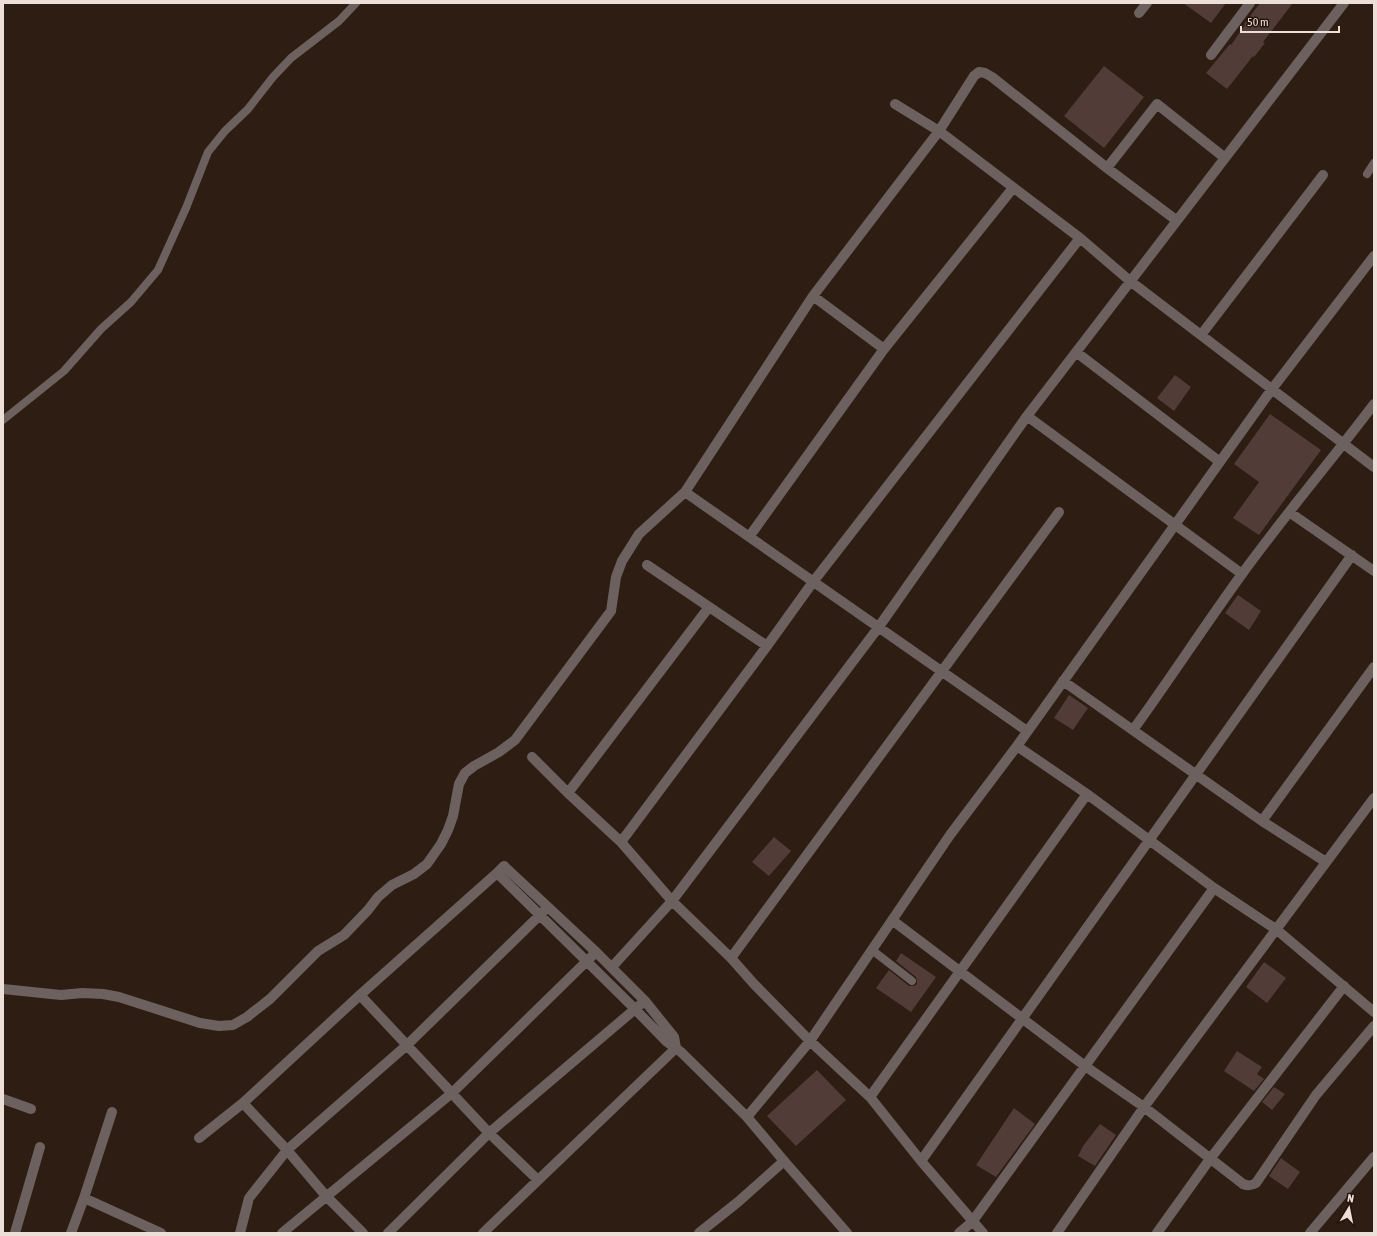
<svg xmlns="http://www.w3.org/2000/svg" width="1377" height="1236" viewBox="0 0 1377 1236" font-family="'Asap Condensed',sans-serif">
<rect width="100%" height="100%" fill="#2e1d13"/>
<!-- building -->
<path fill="#513c38" d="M1183,3H1226L1211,23Z
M1260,3H1293L1263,42L1265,43L1254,57L1253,56L1227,89L1206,73L1230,44L1231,45L1245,25L1244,24Z
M1104,66L1144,97L1104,148L1064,116Z
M1175,375L1191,387L1174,411L1157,398Z
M1270,414L1321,450L1259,535L1233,518L1259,482L1234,464Z
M1238,595L1261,611L1249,630L1225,613Z
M1069,695L1088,708L1073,730L1054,718Z
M774,837L791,851L769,876L752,862Z
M901,953L936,977L911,1012L876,988L889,970L909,986H914L917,984V981L916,977L896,961Z
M1264,962L1286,978L1267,1003L1246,987Z
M1237,1051L1262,1067L1257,1074L1264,1079L1254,1091L1224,1071Z
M817,1070L846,1100L796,1146L767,1116Z
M1274,1087L1285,1094L1272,1110L1262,1102Z
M1014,1108L1035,1124L996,1177L976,1165Z
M1100,1124L1116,1135L1095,1166L1078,1156L1083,1146Z
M1281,1158L1300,1172L1288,1189L1269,1176Z"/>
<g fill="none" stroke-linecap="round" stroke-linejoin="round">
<!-- service -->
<path stroke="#6c615f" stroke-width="8" d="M1367,174L1374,163
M3,420L64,371L101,329L131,302L158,270L186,208L208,152L225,131L248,109L273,77L291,58L339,21L356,3
M872,950L912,981"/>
<!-- minor -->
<path stroke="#6c615f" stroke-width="10" d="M1139,13L1147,3
M1211,55L1250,3
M895,104L939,131L1080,238L1130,281L1374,467
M1107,168L1157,104L1225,158
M813,296L884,349
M1201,335L1323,175
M1076,352L1220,462
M1027,416L1242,574
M1289,512L1374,571
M749,537L884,349L1013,188
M647,565L767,646
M1063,681L1262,821L1326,862
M1133,730C1170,679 1205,625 1242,574C1284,516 1331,461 1374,404
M1027,731L685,492L813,296L939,131L974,76L979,72L985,73L992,77L1107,168L1176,220
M1017,746L1087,794L1214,888L1277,930L1374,1012
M532,757L568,793L621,842L672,901L731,958L754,984L810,1041L870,1097L921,1161L983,1233
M568,793L709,607
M1262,821L1374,667
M621,842L767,646L813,582L1080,238
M892,920L1085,1066L1144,1107L1243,1184C1248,1186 1251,1186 1256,1183L1316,1095L1374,1026
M731,958L1059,512
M612,967L672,901L878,628L1027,416L1344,3
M3,989L61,995L82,993L103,994L119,997L200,1023L219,1026L233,1025L247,1017L270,999L318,951L344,935L368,910L378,897L392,885L414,874L427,864L441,844L448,830L453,816L459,784L465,773L474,766L499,752L515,740L611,611L616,577L622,561L639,534L685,492
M360,995L489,1133L538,1180
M676,1048L674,1037L645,1001L596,952L504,866L497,873L630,1004L667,1042L681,1052L747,1117L784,1161
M870,1097L1087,794
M3,1099L31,1109
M243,1103L287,1150L326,1196L363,1233
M747,1117L810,1041L950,835L1017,746L1272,389L1374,256
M199,1138L243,1103L360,995L497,873
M921,1161L1352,555
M84,1198L161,1233
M15,1233L40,1147
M71,1233L84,1198L112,1112
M240,1233L249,1198L287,1150L407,1045L544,911
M282,1233L452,1093L592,956
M388,1233L489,1133L641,1004
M483,1233L676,1048
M959,1233L972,1222L1214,888
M1057,1233L1144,1107L1374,798
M1157,1233L1210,1159L1344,986
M1310,1233L1374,1157"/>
<!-- tertiary -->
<path stroke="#6c615f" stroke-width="10" d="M699,1233L738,1202L784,1161L847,1233"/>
</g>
<!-- border -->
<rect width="1377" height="1236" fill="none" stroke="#ebdfd8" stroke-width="8"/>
<!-- north arrow -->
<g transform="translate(1349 1208) rotate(10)" stroke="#24140a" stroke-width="3" paint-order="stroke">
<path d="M0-3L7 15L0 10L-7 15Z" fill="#ebdfd8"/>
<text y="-6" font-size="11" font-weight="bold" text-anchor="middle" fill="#ebdfd8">N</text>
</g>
<!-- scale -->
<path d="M1241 26v6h98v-6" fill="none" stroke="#ebdfd8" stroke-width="2"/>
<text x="1247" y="26" font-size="12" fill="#ebdfd8" stroke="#24140a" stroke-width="3" paint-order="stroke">50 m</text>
</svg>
